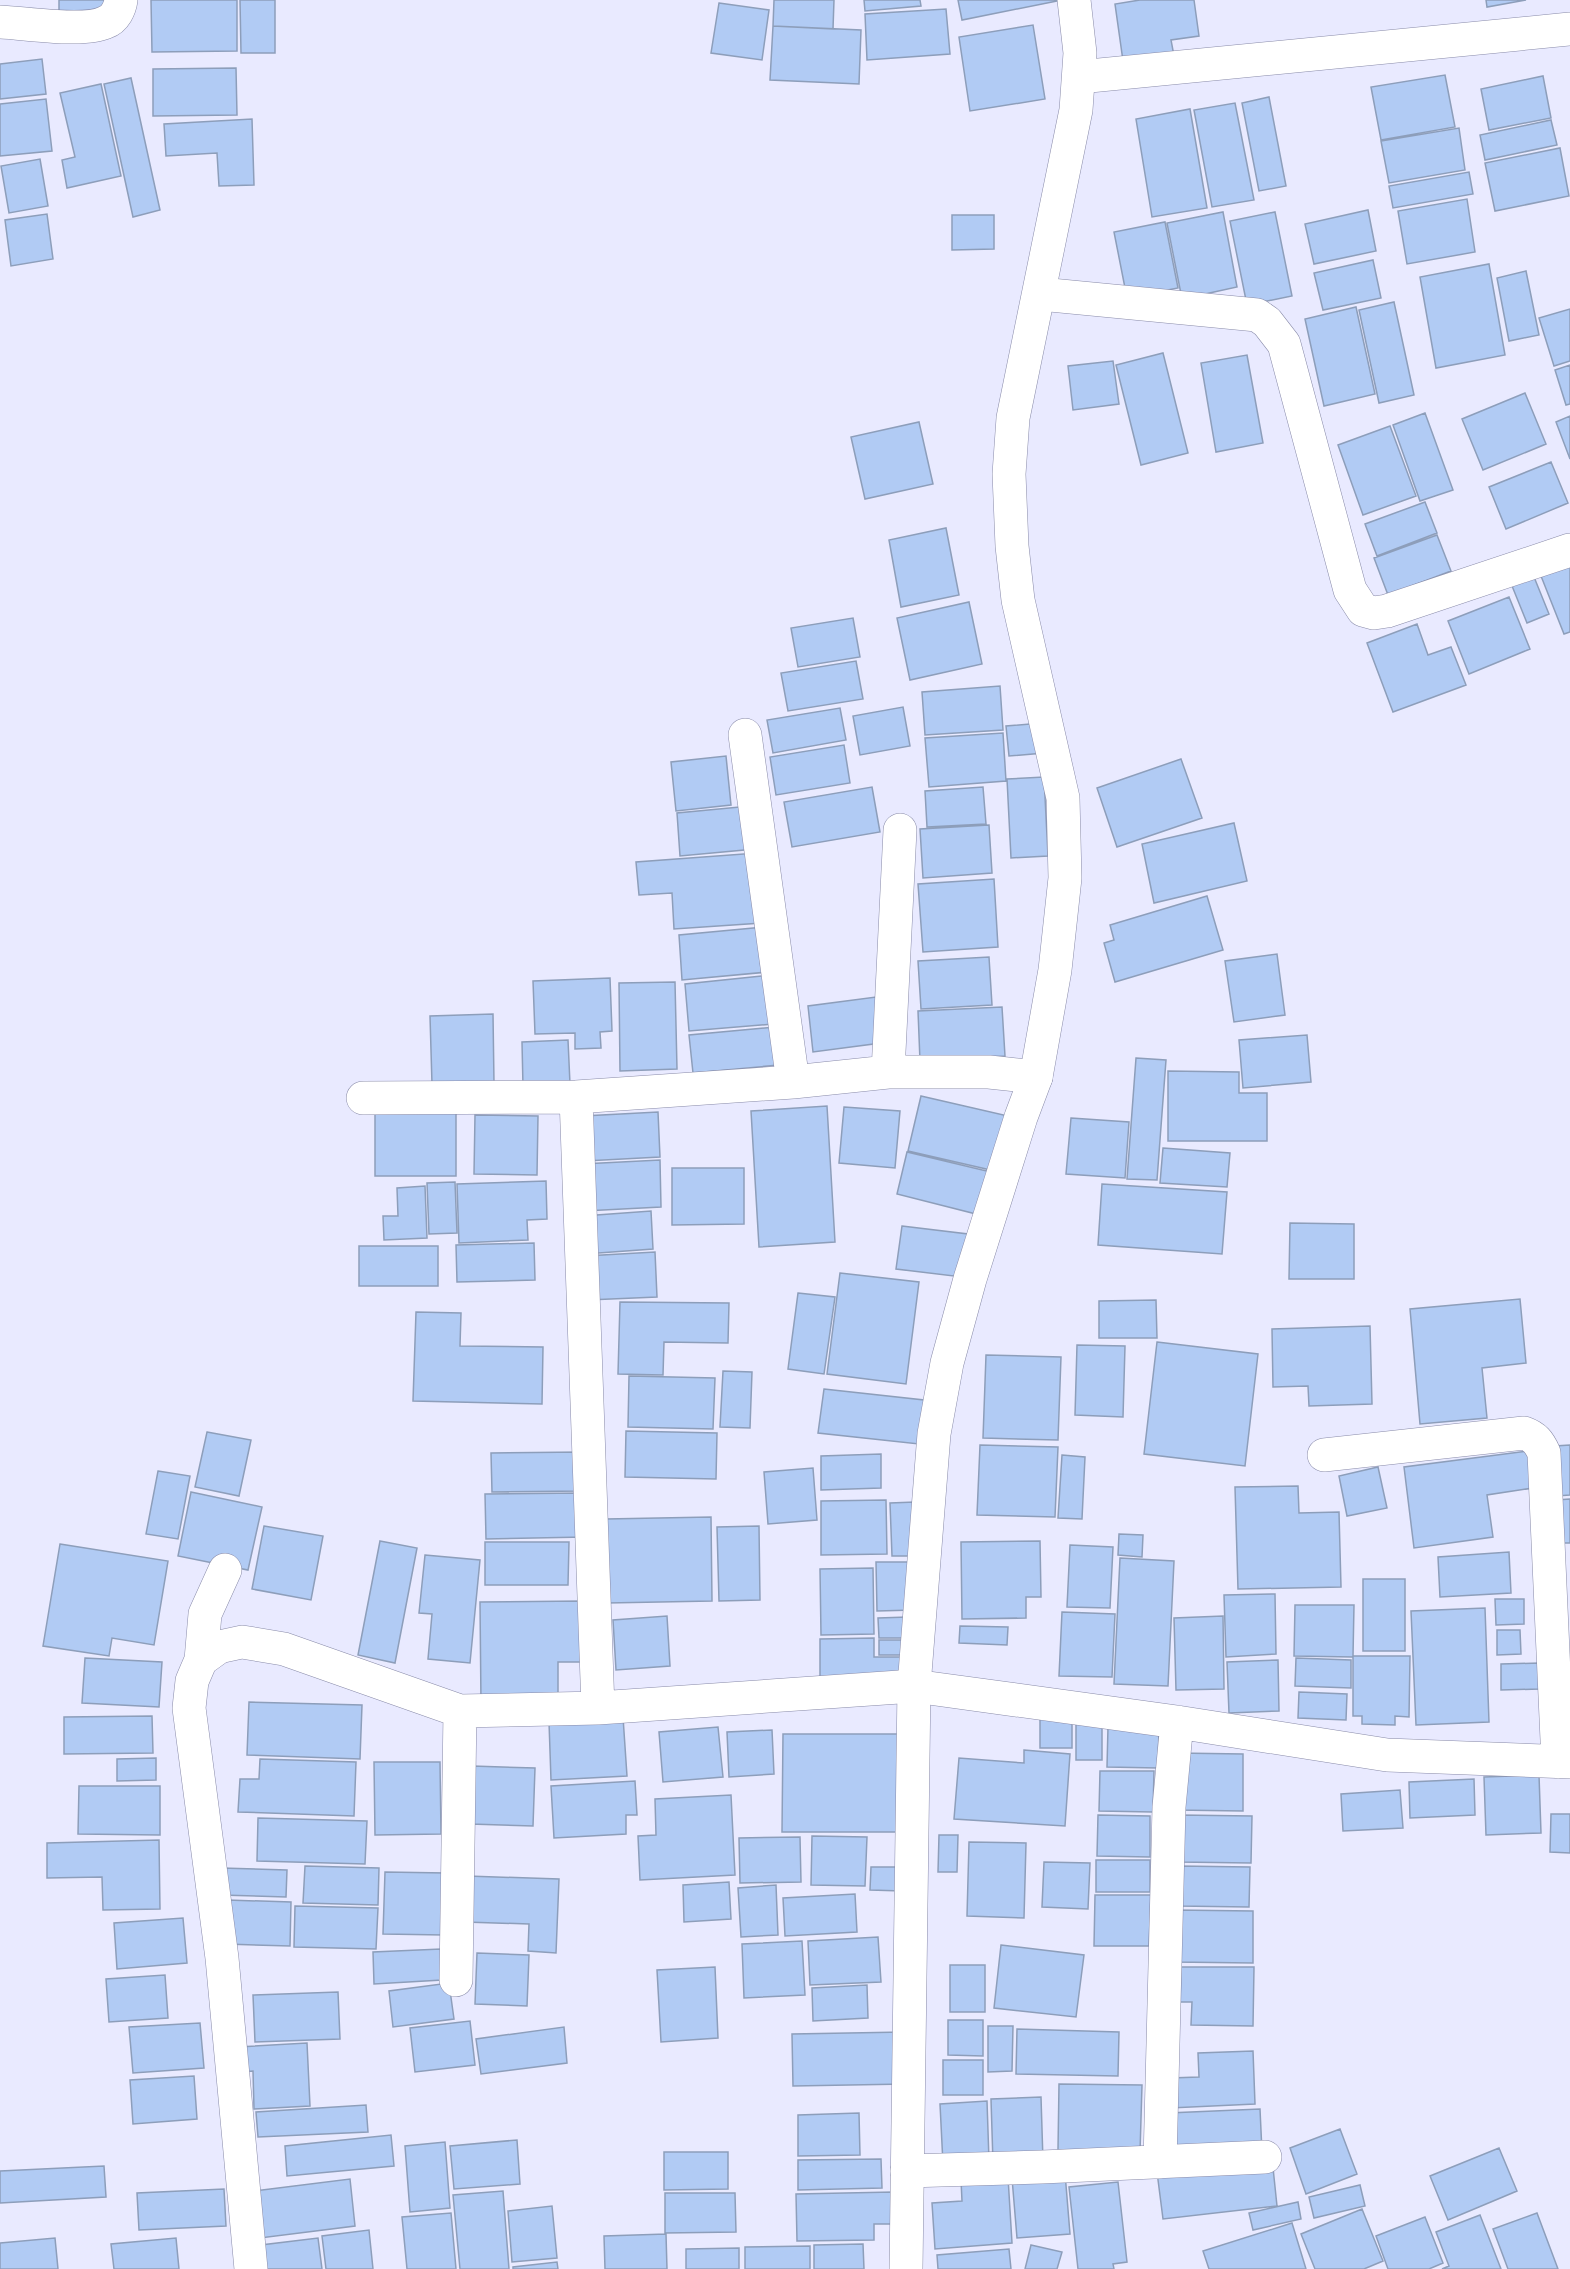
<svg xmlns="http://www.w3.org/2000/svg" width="1570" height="2269" viewBox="0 0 1570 2269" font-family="Manrope,sans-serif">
<rect width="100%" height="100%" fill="#e9eaff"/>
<!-- building -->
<path fill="#b1cbf4" stroke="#8d9eba" stroke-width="1.5" d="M59,0H105V13L59,11Z
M151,0H237V51L152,52Z
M240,0H275V53H241Z
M774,0H834L833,29L773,26Z
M864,0H920L921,6L865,11Z
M958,0H1062L962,20Z
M1140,0H1194L1199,36L1171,40L1175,61L1124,68L1115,4Z
M1486,0H1526L1487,7Z
M719,3L769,10L762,60L711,53Z
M946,9L950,54L867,60L865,14Z
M1033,25L1045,99L970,111L959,37Z
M773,26L861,30L859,84L770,80Z
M42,59L46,94L0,99V64Z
M236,68L237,115L153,116V69Z
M1445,75L1455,127L1381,140L1371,87Z
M1543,76L1551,118L1489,130L1481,89Z
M131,78L160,210L133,217L104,84Z
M101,84L121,176L67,188L62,160L75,157L60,93Z
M1269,97L1286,186L1259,191L1242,103Z
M46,99L52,151L0,156V104Z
M1235,103L1254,200L1212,207L1194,110Z
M1190,109L1207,208L1152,217L1136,119Z
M252,119L254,185L219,186L217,153L166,156L164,124Z
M1551,120L1557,145L1485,160L1480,135Z
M1459,128L1465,170L1389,183L1381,141Z
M1560,148L1569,196L1495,211L1485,163Z
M40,159L48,206L9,213L1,166Z
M1469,172L1473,194L1393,208L1389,186Z
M1467,199L1475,252L1407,264L1398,211Z
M1368,210L1376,251L1314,264L1305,224Z
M1223,212L1237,287L1182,299L1167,223Z
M1275,212L1292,296L1247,305L1230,221Z
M47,214L53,259L11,266L5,220Z
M952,215H994V249L952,250Z
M1165,222L1178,288L1127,298L1114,232Z
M1373,260L1381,298L1323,310L1314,273Z
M1489,264L1505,355L1436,368L1420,277Z
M1526,271L1539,335L1509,341L1497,278Z
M1394,302L1414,395L1379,403L1359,310Z
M1356,307L1375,394L1324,406L1305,319Z
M1570,309V361L1554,366L1539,318Z
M1163,353L1188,453L1141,465L1116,365Z
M1247,355L1263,443L1216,452L1201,363Z
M1113,361L1119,404L1073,410L1068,366Z
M1570,365V404L1566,405L1555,370Z
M1525,393L1546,444L1483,470L1462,419Z
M1425,413L1453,490L1420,501L1393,425Z
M1570,416V459L1556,422Z
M919,422L933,484L865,499L851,437Z
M1390,426L1416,496L1363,515L1338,445Z
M1551,462L1568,503L1506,529L1489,487Z
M1425,502L1437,533L1377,556L1365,524Z
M946,528L959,595L901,607L889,540Z
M1437,535L1451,571L1388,595L1374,558Z
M1570,558V632L1564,634L1539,571Z
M1532,572L1549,614L1527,623L1510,581Z
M1509,597L1530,649L1469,674L1448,621Z
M969,602L982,664L910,680L897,618Z
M853,618L860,657L798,667L791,628Z
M1417,624L1428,655L1451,647L1466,685L1393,712L1367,643Z
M856,661L863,699L788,711L781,673Z
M1000,686L1003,730L925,735L922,692Z
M903,707L910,746L860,755L853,716Z
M840,708L846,740L773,753L767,720Z
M1041,723L1044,753L1009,756L1006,726Z
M1003,733L1006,781L929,787L925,738Z
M844,745L850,783L776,795L770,757Z
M726,756L731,805L676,811L671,762Z
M1181,759L1202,818L1117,847L1097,788Z
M1044,777L1048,856L1011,858L1007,779Z
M872,787L880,832L792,847L784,802Z
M983,787L986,824L927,827L925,791Z
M750,806L755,849L680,856L677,813Z
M1234,823L1247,881L1154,903L1142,844Z
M989,825L992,873L923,878L920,829Z
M757,853L762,923L674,929L672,893L639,895L636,862Z
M994,879L998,947L923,952L918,884Z
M1207,896L1223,950L1115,982L1104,943L1114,940L1110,925Z
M764,927L768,972L682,980L679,935Z
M1277,954L1285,1015L1234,1022L1225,961Z
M989,957L992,1005L921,1009L918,961Z
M770,975L774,1024L689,1031L685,984Z
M610,978L612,1031L600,1032L601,1048L575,1049V1033L535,1034L533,981Z
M675,982L677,1069L620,1071L619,983Z
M876,997L881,1043L813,1052L808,1006Z
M1002,1007L1005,1056L920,1061L918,1011Z
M493,1014L494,1083L432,1084L430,1016Z
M775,1027L779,1065L693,1073L689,1035Z
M1307,1035L1311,1082L1243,1088L1239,1040Z
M568,1040L570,1084L523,1087L522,1042Z
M1136,1058L1166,1060L1157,1180L1127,1179Z
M1168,1071L1239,1072V1093H1267V1141H1168Z
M921,1096L1008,1116L995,1171L908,1151Z
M827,1106L835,1242L759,1247L751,1111Z
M844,1107L900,1111L895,1168L839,1163Z
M658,1112L660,1157L585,1161L583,1116Z
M456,1113V1176H375V1114Z
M475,1115L538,1116L537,1175L474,1174Z
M1071,1118L1129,1122L1125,1178L1066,1174Z
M1163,1148L1230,1153L1227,1187L1160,1183Z
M907,1152L995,1173L984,1216L897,1194Z
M660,1160L661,1207L584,1211L582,1164Z
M672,1168H744V1224L672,1225Z
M546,1181L547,1219L527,1220L528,1240L459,1243L457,1184Z
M455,1182L457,1233L429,1234L427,1183Z
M1102,1184L1227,1192L1222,1254L1098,1245Z
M425,1186L427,1238L384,1240L383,1216H398L397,1188Z
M651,1211L653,1249L585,1254L583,1216Z
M1290,1223L1354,1224V1279H1289Z
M902,1226L968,1234L962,1277L896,1269Z
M534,1243L535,1280L457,1282L456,1245Z
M359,1246H438V1286H359Z
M655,1252L657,1297L588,1300L585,1256Z
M840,1273L919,1282L906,1384L827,1374Z
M798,1293L835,1297L824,1374L788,1369Z
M1520,1299L1526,1363L1482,1368L1487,1418L1420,1424L1410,1309Z
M1156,1300L1157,1338H1099V1301Z
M620,1302L729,1303L728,1343L664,1342L663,1375L618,1374Z
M416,1312L461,1313L460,1346L543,1347L542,1404L413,1401Z
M1370,1326L1372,1404L1309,1406L1308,1386L1273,1387L1272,1329Z
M1157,1342L1258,1354L1245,1466L1144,1454Z
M1077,1345L1125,1346L1123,1417L1075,1415Z
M986,1355L1061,1357L1058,1440L983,1438Z
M723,1371L752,1372L750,1428L720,1427Z
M629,1376L715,1378L713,1429L628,1427Z
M824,1389L924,1400L919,1444L818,1433Z
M626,1431L717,1433L716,1479L625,1477Z
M207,1432L251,1440L239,1496L195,1487Z
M980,1445L1058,1447L1055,1517L977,1515Z
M1570,1445V1495L1557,1496L1555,1446Z
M1528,1451L1533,1488L1487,1495L1493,1537L1414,1548L1404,1467Z
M584,1452L585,1491L492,1492L491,1453Z
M881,1454V1488L821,1490V1456Z
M1062,1455L1085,1457L1082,1519L1058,1518Z
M1378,1467L1387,1508L1347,1516L1339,1476Z
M813,1468L817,1520L768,1524L764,1472Z
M158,1471L190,1476L178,1539L146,1534Z
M1298,1486L1299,1513L1339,1512L1341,1587L1238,1589L1235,1487Z
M191,1492L262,1507L248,1570L178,1556Z
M584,1493L585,1537L486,1539L485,1494Z
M1570,1499V1543H1557L1556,1500Z
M886,1500L887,1554L821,1555V1501Z
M915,1502L916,1556H892L890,1503Z
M711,1517L712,1601L607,1603L606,1519Z
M264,1526L323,1536L311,1600L252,1589Z
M759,1526L760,1600L719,1601L717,1527Z
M1119,1534L1143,1535L1142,1557L1118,1555Z
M380,1541L417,1548L395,1663L358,1655Z
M1040,1541L1041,1597H1026V1618L962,1619L961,1542Z
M485,1542H569L568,1585H485Z
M60,1544L168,1561L154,1645L112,1638L109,1656L43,1646Z
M1070,1545L1113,1547L1110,1608L1067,1607Z
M1509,1552L1511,1593L1440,1597L1438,1557Z
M425,1555L480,1560L470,1663L428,1659L432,1614L419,1613Z
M1120,1558L1174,1561L1168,1686L1114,1684Z
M876,1562H913L914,1610L877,1611Z
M873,1568L874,1634L821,1635L820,1569Z
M1363,1579H1405V1651H1363Z
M1275,1594L1276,1654L1226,1657L1224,1595Z
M1495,1599H1524V1624L1496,1625Z
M583,1601V1662H558V1702L481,1704L480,1602Z
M1295,1605H1354L1353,1656H1410L1409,1717L1395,1716V1725L1362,1724V1716H1353V1657L1294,1656Z
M1485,1608L1489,1722L1416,1725L1411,1611Z
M1062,1612L1115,1614L1112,1677L1059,1676Z
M667,1616L670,1666L616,1670L613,1620Z
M1223,1616L1224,1689L1176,1690L1174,1618Z
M908,1617V1638H879L878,1618Z
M960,1626L1008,1627L1007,1645L959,1643Z
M1497,1630H1520L1521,1654L1497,1655Z
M874,1638V1657H903L902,1685L820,1686V1639Z
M879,1640H907V1655H879Z
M85,1658L162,1662L159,1707L82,1703Z
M1296,1658L1351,1660V1688L1295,1686Z
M1278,1660L1279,1711L1229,1713L1227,1662Z
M1539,1663V1689L1501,1690V1664Z
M1299,1692L1347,1694L1346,1720L1298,1718Z
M249,1702L362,1705L360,1759L247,1755Z
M152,1716L153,1753L64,1754V1717Z
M1072,1716V1748H1040V1717Z
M623,1717L627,1776L551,1780L549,1722Z
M1076,1723H1102V1760H1076Z
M718,1727L723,1777L663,1782L659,1732Z
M1108,1727H1159L1158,1768L1107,1767Z
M772,1730L774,1774L729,1777L727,1732Z
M783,1734H904V1832H782Z
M1024,1750L1070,1754L1065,1826L954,1819L959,1758L1024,1763Z
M1176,1753L1243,1754V1811L1175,1810Z
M156,1758V1780L117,1781V1759Z
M260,1759L356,1762L354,1816L238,1812L240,1779H259Z
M374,1762H440L441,1834L375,1835Z
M472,1766L535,1768L533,1826L470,1824Z
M1100,1771H1154L1153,1812L1099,1811Z
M1539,1775L1541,1833L1486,1835L1484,1777Z
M1474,1779L1475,1815L1410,1818L1409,1782Z
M635,1781L637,1815H626V1834L554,1838L551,1786Z
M79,1786H160V1835L78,1834Z
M1400,1790L1403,1828L1343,1831L1341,1794Z
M731,1795L735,1875L640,1880L638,1836L656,1835L655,1799Z
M1551,1814H1570V1853L1550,1852Z
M1098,1815L1150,1816V1857L1097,1856Z
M1179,1815L1252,1816L1251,1863L1178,1862Z
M258,1818L367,1821L365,1864L257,1861Z
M939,1835H958L957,1872H938Z
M812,1836L867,1837L865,1886L811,1885Z
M800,1837L801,1882L740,1883L739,1838Z
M159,1840L160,1909L103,1910L102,1877L47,1878V1843Z
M969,1842L1026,1843L1024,1918L967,1916Z
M1096,1860H1150V1892H1096Z
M1044,1862L1090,1863L1088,1909L1042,1907Z
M305,1866L379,1868L378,1905L303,1903Z
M1178,1866L1250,1867L1249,1907L1178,1906Z
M871,1867H903L902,1891L870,1890Z
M221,1868L287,1870L286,1897L220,1895Z
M385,1872L446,1873L444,1935L383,1934Z
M467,1876L559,1879L556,1953L528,1951L529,1924L465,1922Z
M729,1882L731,1919L684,1922L683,1885Z
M776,1885L778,1935L741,1937L738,1888Z
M855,1894L857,1932L785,1936L783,1898Z
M1095,1895H1151L1149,1946H1094Z
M227,1900L291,1902L290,1946L225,1944Z
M295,1906L378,1908L376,1949L294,1947Z
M1174,1910L1253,1911V1963L1173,1962Z
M183,1918L187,1963L117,1969L114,1923Z
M878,1937L881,1982L810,1985L808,1941Z
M802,1941L805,1995L744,1998L742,1944Z
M1001,1945L1084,1955L1076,2017L994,2008Z
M441,1949L442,1980L374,1984L373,1952Z
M477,1953L529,1955L527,2006L475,2004Z
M950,1965H985V2012H950Z
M715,1967L718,2038L661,2042L657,1970Z
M1181,1967H1254L1253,2026L1191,2025L1192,2002H1180Z
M165,1975L168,2018L109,2022L106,1979Z
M449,1983L454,2019L393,2027L389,1991Z
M867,1985L868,2018L813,2021L812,1988Z
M338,1992L340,2039L255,2042L253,1995Z
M948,2020H983V2056L948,2055Z
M470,2021L475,2065L415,2072L410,2028Z
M200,2023L204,2068L133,2073L129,2027Z
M988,2026H1013L1012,2071L988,2072Z
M564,2027L567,2063L481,2074L476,2039Z
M1017,2029L1119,2032L1118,2076L1016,2074Z
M905,2032L906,2084L793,2086L792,2034Z
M307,2043L310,2106L254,2109L253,2071L241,2072L239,2047Z
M1253,2051L1255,2104L1170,2108V2078L1199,2077L1198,2053Z
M943,2060H983V2095H943Z
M194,2076L197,2119L133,2124L130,2080Z
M1059,2084L1142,2085L1140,2152L1058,2150Z
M1041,2097L1043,2161L993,2163L991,2099Z
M987,2101L989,2161L943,2164L940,2104Z
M366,2105L368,2132L258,2137L256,2112Z
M1260,2109L1262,2152L1170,2156L1168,2113Z
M859,2113L860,2155L798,2156V2115Z
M1340,2129L1357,2174L1306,2194L1290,2148Z
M391,2135L394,2166L287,2176L285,2146Z
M517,2140L520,2184L454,2189L450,2146Z
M445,2142L450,2208L410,2212L405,2146Z
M1499,2148L1517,2191L1448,2220L1430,2176Z
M664,2152H728V2189L664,2190Z
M1272,2158L1277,2206L1163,2219L1157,2172Z
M881,2159L882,2188L798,2190V2160Z
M104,2166L106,2197L0,2203V2171Z
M1065,2173L1070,2234L1017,2238L1012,2178Z
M1008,2177L1012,2243L935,2249L932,2203L962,2201L961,2180Z
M350,2179L355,2226L260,2238L254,2191Z
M1118,2182L1127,2262L1113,2264L1114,2269H1078L1069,2187Z
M1360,2185L1365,2206L1314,2218L1309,2197Z
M224,2189L226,2226L139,2230L137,2193Z
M503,2191L509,2269H460L453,2195Z
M894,2192V2224H874V2240L797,2241L796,2194Z
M665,2193H735L736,2232L665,2233Z
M1298,2202L1301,2219L1253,2230L1249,2213Z
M552,2206L557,2258L512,2262L508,2211Z
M1362,2209L1383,2261L1364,2269H1315L1301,2234Z
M451,2213L456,2269H407L402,2217Z
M1537,2213L1558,2269H1508L1493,2229Z
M1480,2215L1501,2269H1442L1449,2266L1436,2232Z
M1425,2217L1443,2263L1429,2269H1388L1376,2236Z
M1292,2223L1306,2269H1209L1203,2251Z
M369,2230L373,2269H326L322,2236Z
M666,2234L667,2269H605L604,2236Z
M55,2238L58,2269H0V2243Z
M176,2238L179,2269H114L111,2244Z
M318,2238L322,2269H264L261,2245Z
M863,2244L864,2269H814V2245Z
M1031,2245L1062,2252L1057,2269H1025Z
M810,2246V2269H745V2247Z
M739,2248V2269H686V2249Z
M1009,2249L1011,2269H938L937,2255Z
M557,2262L558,2269H513V2267Z"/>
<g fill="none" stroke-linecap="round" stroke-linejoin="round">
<!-- minor casing -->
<g stroke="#898ba9" stroke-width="34">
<path id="minor" d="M0,22C26,23 85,33 106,22C115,19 120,8 121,0
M1079,77L1570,29
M1040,294L1257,315L1267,322L1284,344L1350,590L1363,610L1374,613L1387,611L1570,550
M745,735L793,1082
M888,1072L900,830
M576,1097L598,1708
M363,1098L576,1097L793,1082L888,1072H989L1036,1077
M1324,1455L1524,1433C1535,1437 1539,1442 1544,1453L1558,1762
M201,1660L205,1614L225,1570
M456,1980L460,1711
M1160,2162L1169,1807L1177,1722
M907,2171L1042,2167L1265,2157
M251,2269L222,1958L189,1708L192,1681L201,1660L219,1647L242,1642L284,1649L460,1711L598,1708L914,1686L1177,1722L1387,1755L1570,1762"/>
</g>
<!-- tertiary casing -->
<g stroke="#898ba9" stroke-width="34">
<path id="tertiary" d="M906,2269L914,1686L934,1434L947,1363L970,1279L1021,1117L1036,1077L1055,970L1065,878L1063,798L1018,600L1012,546L1009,474L1013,418L1076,110L1080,53L1074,0"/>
</g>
<!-- minor -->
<use href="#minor" stroke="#fff" stroke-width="33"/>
<!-- tertiary -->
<use href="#tertiary" stroke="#fff" stroke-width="33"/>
</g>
</svg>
